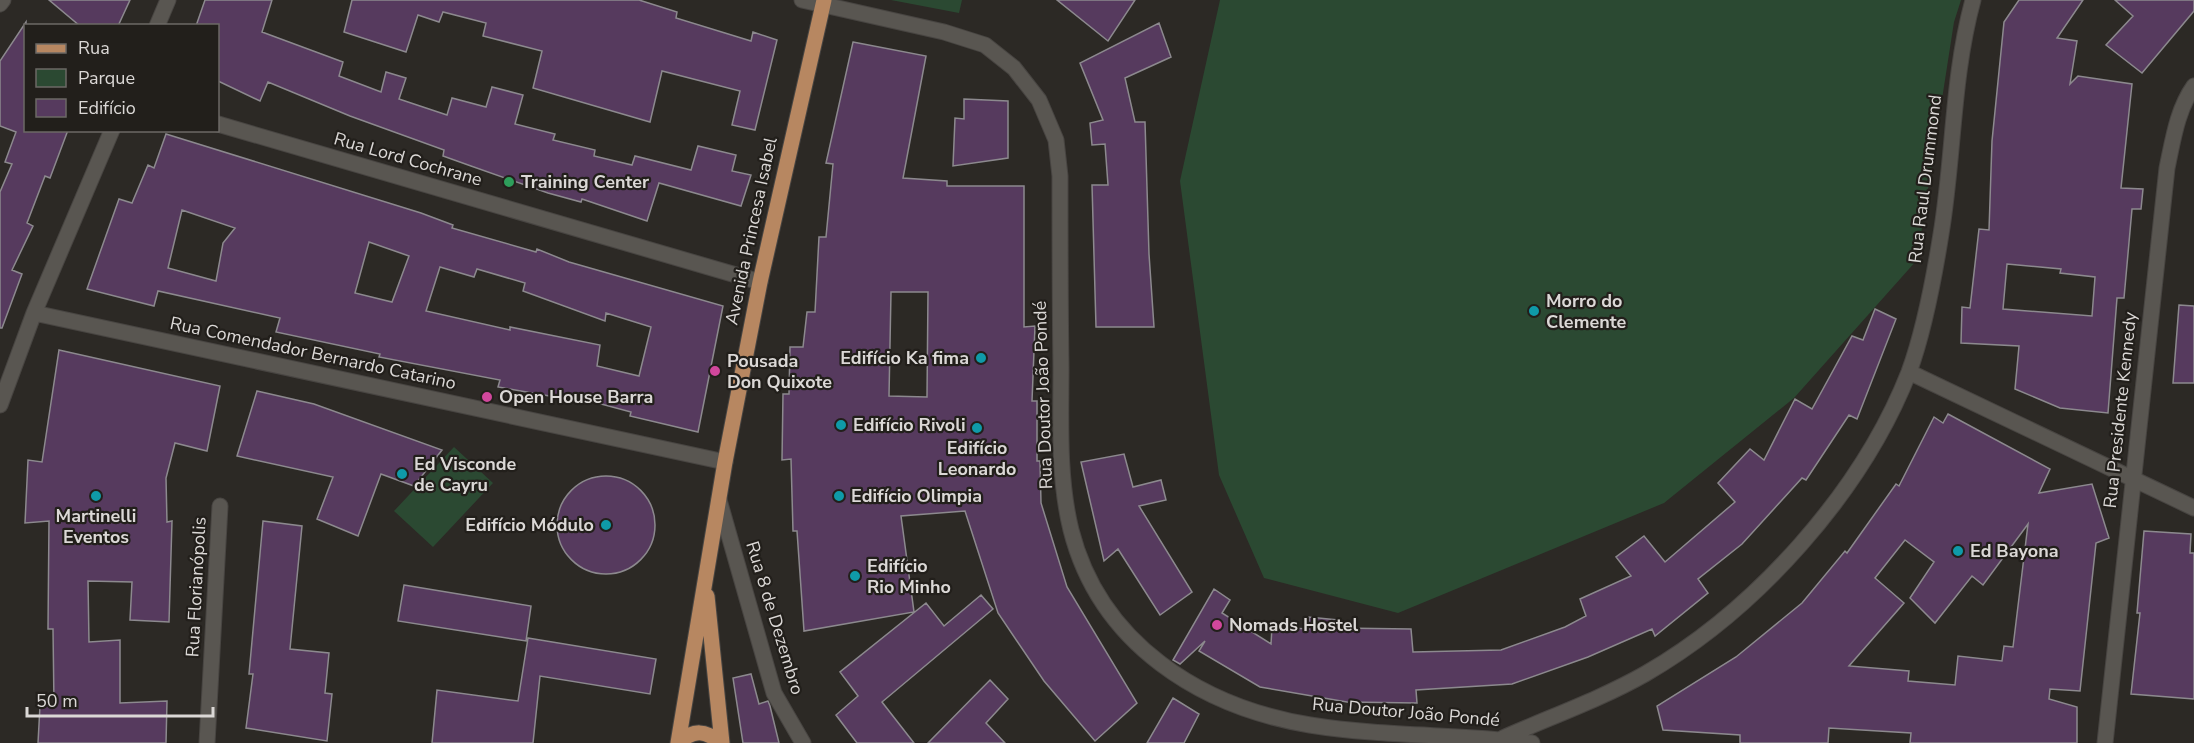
<svg xmlns="http://www.w3.org/2000/svg" width="2194" height="743" viewBox="0 0 2194 743" font-family="'Nunito Sans',sans-serif">
<rect width="100%" height="100%" fill="#2c2925"/>
<!-- green -->
<path fill="#2b4932" d="M891,0H962L959,13Z
M1220,0H1961L1954,22L1917,260L1794,398L1664,503L1398,613L1264,578L1219,475L1180,181Z
M454,447L493,483L433,547L394,511Z"/>
<!-- building -->
<path fill="#563a5e" stroke="#8c898e" stroke-width="1.5" fill-rule="evenodd" d="M49,0H130L118,26H80Z
M205,0H272L262,32L343,62L339,76L381,92L386,72L406,78L399,99L447,115L452,98L486,107L492,87L523,95L515,124L555,134L553,140L595,150L594,156L632,165L635,156L691,170L698,146L736,155L732,171L751,175L741,206L659,183L647,221L582,199L581,202L548,193L471,166L443,156L444,150L350,116L268,82L260,101L218,81V26H196Z
M352,0H639L677,12L676,18L751,41L753,32L777,40L755,130L732,125L740,91L662,71L650,122L533,88L542,51L483,36L486,23L443,12L439,22L418,15L406,52L344,32Z
M1057,0H1135L1108,41Z
M2019,0H2083L2057,38L2077,41L2070,84L2078,76L2132,84L2121,188L2143,189L2141,209H2132L2124,298H2117L2108,413L2060,408L2015,389L2019,346L1961,343L1962,307L1970,308L1979,229L1989,230L1992,141L2004,22ZM2007,264L2061,269L2060,273L2095,277L2092,316L2003,309Z
M2115,0H2194V11L2142,73L2106,45L2133,16Z
M26,22V130H68L50,178L45,176L27,223L33,226L12,270L22,274L2,328H0V192L12,164L5,162L16,132L0,126V61Z
M1159,23L1171,57L1125,78L1135,122H1145L1149,254L1154,327H1096L1092,185H1108L1105,144L1092,145L1090,123L1103,120L1080,63Z
M853,42L926,56L903,178L947,181V186H1024V327L1035,326L1032,401H1037V461H1040L1041,503L1067,587L1137,703L1095,741L1044,681L998,613L965,511L901,516L914,612L804,631L797,531H793L791,459L782,460L783,394H789L790,347H803L807,312H815L819,237H826L833,164L826,163ZM891,292H928L927,397L889,396Z
M964,99L1008,101V158L953,166L955,118L964,119Z
M166,134L421,213L453,225L452,228L536,252L537,249L569,262L723,306L698,432L630,416L631,412L590,401V403L498,387L500,380L379,357L380,354L276,332L280,318L158,291L154,306L87,289L119,199L132,203L148,165L154,168ZM182,210L235,228L223,243L216,281L168,268ZM369,242L409,256L392,302L355,293ZM440,267L474,277L477,269L525,283L523,291L605,321L606,313L651,327L639,376L597,366L600,345L510,327V330L426,311Z
M2179,305L2194,306V383H2173Z
M1875,309L1896,319L1857,419L1849,415L1806,480L1802,478L1742,544L1698,579L1708,593L1655,636L1652,629L1588,657L1512,684L1416,690L1417,703L1347,702L1260,687L1199,651L1205,641L1180,664L1173,660L1214,589L1230,600L1222,613L1271,644L1272,627L1309,629V617L1338,620V628L1411,629L1413,652L1501,650L1565,627L1586,616L1580,599L1631,576L1616,557L1644,536L1665,562L1735,502L1718,483L1750,449L1764,460L1795,399L1812,409L1852,336L1863,340Z
M59,350L220,386L207,451L175,443L166,478L167,522L172,521L169,622L130,620L132,582L88,581L89,642L120,640V703L167,701L166,743H38L40,706L54,705L53,629H48L49,521L25,523L28,460L42,462Z
M257,391L314,404L442,450L414,486L381,474L358,536L317,519L333,477L237,456Z
M1948,414L2050,469L2039,493L2092,484L2109,538L2096,543L2080,691L2050,689L2049,699L2077,707V743H1910L1911,733L1829,728L1828,743H1740V735L1663,730L1657,706L1736,657L1802,603L1845,551L1847,553L1896,484L1899,486L1934,417L1943,423ZM2028,524L2013,647L2004,646L2002,661L1958,656L1955,685L1908,681L1909,671L1849,666L1904,603L1875,578L1905,540L1934,562L1910,598L1935,623L1972,576L1983,585Z
M1124,454L1133,487L1161,480L1166,500L1139,506L1192,592L1160,615L1118,549L1104,561L1081,462Z
M557 525a49 49 0 1 1 98 0a49 49 0 1 1-98 0Z
M263,521L302,526L290,649L329,653L325,693L332,694L327,741L246,728L253,674H249Z
M2144,531L2191,534L2190,553H2194V699L2131,694L2140,613H2137Z
M404,585L531,606L526,641L398,621Z
M981,595L993,609L882,702L914,743H857L836,715L858,696L840,672L926,603L944,626Z
M528,638L656,659L650,694L540,676L533,743H432L437,690L518,701Z
M751,674L759,704L768,701L770,706L779,743H743L733,678Z
M990,680L1008,699L986,723L1005,743H928Z
M1173,698L1199,714L1184,743H1147Z"/>
<g fill="none" stroke-linecap="round" stroke-linejoin="round">
<!-- minor casing -->
<g stroke="#484542" stroke-width="17">
<path id="minor" d="M802,0L944,32L985,45L1014,68L1039,100L1056,140L1060,176C1060,240 1060,304 1061,367C1061,421 1058,477 1071,530C1100,644 1201,707 1310,725C1384,737 1459,734 1532,743
M0,4L3,0
M157,26L168,0
M218,124L760,282
M34,313L725,462
M1909,372L2194,508
M0,405L34,313L112,130
M719,500L774,693L803,743
M1503,738C1550,717 1601,699 1645,674C1756,610 1862,492 1909,372C1924,331 1934,278 1941,234C1954,156 1952,77 1973,0
M207,743L220,506
M2105,743L2167,168C2173,140 2177,110 2194,86"/>
</g>
<!-- major casing -->
<g stroke="#484542" stroke-width="17">
<path id="major" d="M707,596L722,743
M678,743L725,462L760,282L824,0
M678,743C694,729 705,730 721,743"/>
</g>
<!-- minor -->
<use href="#minor" stroke="#595651" stroke-width="15"/>
<!-- major -->
<use href="#major" stroke="#b78761" stroke-width="15"/>
</g>
<!-- markers -->
<circle fill="#2e9e5b" stroke="#221f1b" stroke-width="2" cx="509" cy="182" r="6"/>
<g fill="#0f9aa8" stroke="#221f1b" stroke-width="2">
<circle cx="1534" cy="311" r="6"/>
<circle cx="981" cy="358" r="6"/>
<circle cx="841" cy="425" r="6"/>
<circle cx="977" cy="428" r="6"/>
<circle cx="402" cy="474" r="6"/>
<circle cx="96" cy="496" r="6"/>
<circle cx="839" cy="496" r="6"/>
<circle cx="606" cy="525" r="6"/>
<circle cx="1958" cy="551" r="6"/>
<circle cx="855" cy="576" r="6"/>
</g>
<g fill="#d1479c" stroke="#221f1b" stroke-width="2">
<circle cx="715" cy="371" r="6"/>
<circle cx="487" cy="397" r="6"/>
<circle cx="1217" cy="625" r="6"/>
</g>
<g text-anchor="middle" stroke-width="4.5" stroke-linejoin="round" paint-order="stroke">
<!-- street labels -->
<g font-size="18" fill="#dbd8d6" stroke="#221f1b">
<text transform="translate(408 159) rotate(16)" y="6">Rua Lord Cochrane</text>
<text transform="translate(1925 179) rotate(-83)" y="6">Rua Raul Drummond</text>
<text transform="translate(751 231) rotate(-78)" y="6">Avenida Princesa Isabel</text>
<text transform="translate(313 353) rotate(12)" y="6">Rua Comendador Bernardo Catarino</text>
<text transform="translate(1043 395) rotate(-92)" y="6">Rua Doutor João Pondé</text>
<text transform="translate(2120 410) rotate(-84)" y="6">Rua Presidente Kennedy</text>
<text transform="translate(196 587) rotate(-87)" y="6">Rua Florianópolis</text>
<text transform="translate(775 618) rotate(73)" y="6">Rua 8 de Dezembro</text>
<text transform="translate(1406 712) rotate(5)" y="6">Rua Doutor João Pondé</text>
</g>
<!-- poi labels -->
<g font-size="18" font-weight="bold" fill="#dbd8d6" stroke="#221f1b" text-anchor="start">
<text x="521" y="188">Training Center</text>
<text x="1546" y="307">Morro do<tspan x="1546" dy="21">Clemente</tspan></text>
<text x="969" y="364" text-anchor="end">Edifício Ka fima</text>
<text x="727" y="367">Pousada<tspan x="727" dy="21">Don Quixote</tspan></text>
<text x="499" y="403">Open House Barra</text>
<text x="853" y="431">Edifício Rivoli</text>
<text x="977" y="454" text-anchor="middle">Edifício<tspan x="977" dy="21">Leonardo</tspan></text>
<text x="414" y="470">Ed Visconde<tspan x="414" dy="21">de Cayru</tspan></text>
<text x="851" y="502">Edifício Olimpia</text>
<text x="96" y="522" text-anchor="middle">Martinelli<tspan x="96" dy="21">Eventos</tspan></text>
<text x="594" y="531" text-anchor="end">Edifício Módulo</text>
<text x="1970" y="557">Ed Bayona</text>
<text x="867" y="572">Edifício<tspan x="867" dy="21">Rio Minho</tspan></text>
<text x="1229" y="631">Nomads Hostel</text>
</g>
</g>
<!-- legend -->
<rect x="24" y="24" width="195" height="108" fill="#221f1b" stroke="#6c6966" stroke-width="1.5"/>
<rect x="36" y="44" width="30" height="9" fill="#b78761" stroke="#6c6966" stroke-width="1.5"/>
<text x="78" y="54" font-size="18" fill="#dbd8d6">Rua</text>
<rect x="36" y="69" width="30" height="18" fill="#2b4932" stroke="#6c6966" stroke-width="1.5"/>
<text x="78" y="84" font-size="18" fill="#dbd8d6">Parque</text>
<rect x="36" y="99" width="30" height="18" fill="#563a5e" stroke="#6c6966" stroke-width="1.5"/>
<text x="78" y="114" font-size="18" fill="#dbd8d6">Edifício</text>
<!-- scale -->
<path d="M27 707v9h186v-9" fill="none" stroke="#dbd8d6" stroke-width="3"/>
<text x="36" y="707" font-size="18" fill="#dbd8d6" stroke="#221f1b" stroke-width="4.5" paint-order="stroke">50 m</text>
</svg>
